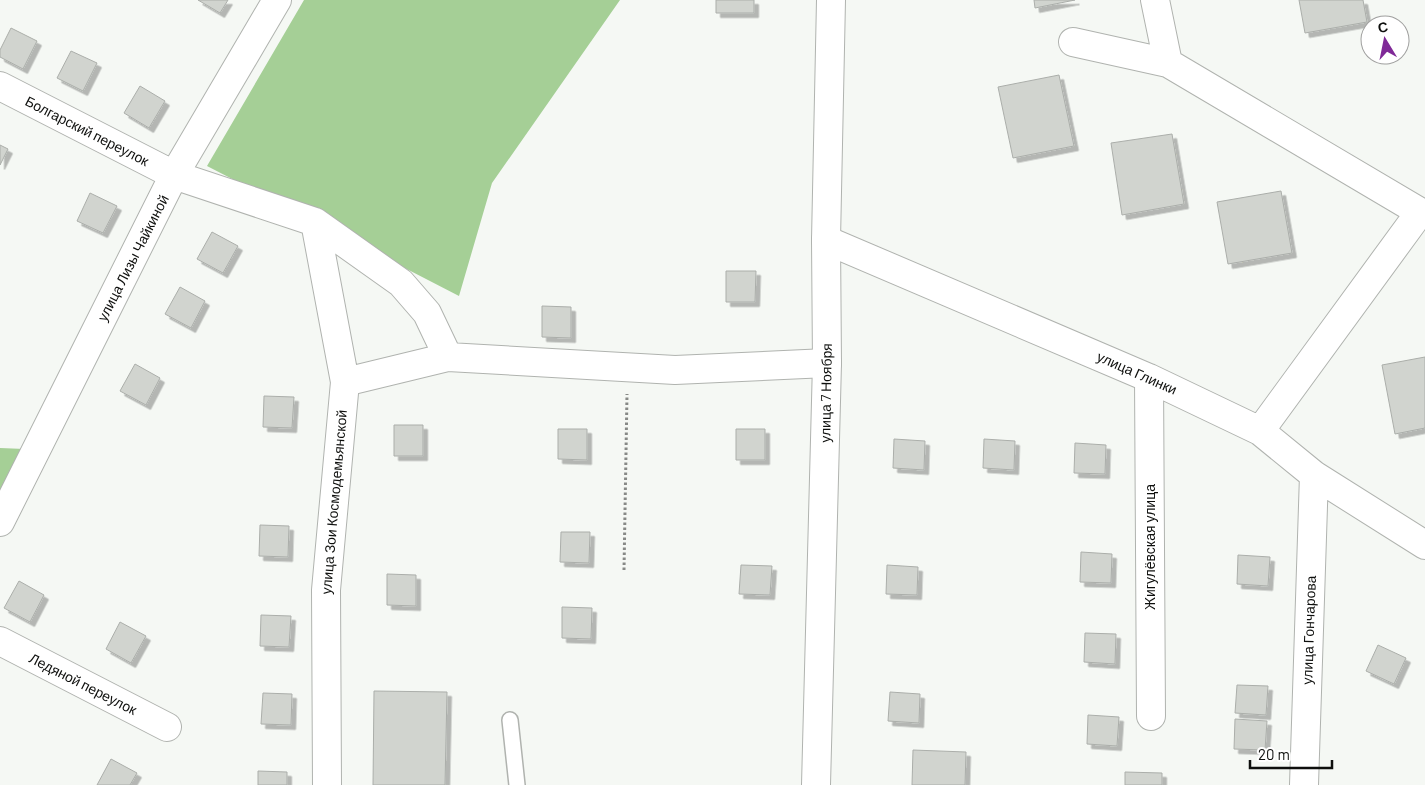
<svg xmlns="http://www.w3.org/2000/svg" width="1425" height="785" viewBox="0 0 1425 785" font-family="Barlow,sans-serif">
<defs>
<filter id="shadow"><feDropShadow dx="4.5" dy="4.5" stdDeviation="0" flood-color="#0004"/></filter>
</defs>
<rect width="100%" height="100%" fill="#f5f8f4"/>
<!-- forest -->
<path fill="#a5cf96" d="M304,0H620L492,183L459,296L207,166Z
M0,448L25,449L0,500Z"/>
<!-- building -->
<path fill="#d1d4cf" stroke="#abaeaa" filter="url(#shadow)" d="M198,0H228L220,13Z
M716,0H754V13H716Z
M1034,0H1075L1035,8Z
M1299,0H1363L1367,22L1305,33Z
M11,28L37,41L23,69L0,57V50Z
M71,51L97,63L83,91L57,78Z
M1059,75L1074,146L1013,158L998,87Z
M140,86L165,101L149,128L124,113Z
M1172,134L1184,204L1122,215L1111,143Z
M0,145L8,149L0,165Z
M1281,191L1292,253L1228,264L1217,202Z
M90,193L117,206L103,233L77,221Z
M212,232L238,246L223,273L197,259Z
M726,271H756L755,302H726Z
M180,287L205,301L191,328L165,314Z
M542,306L571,307V338L542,337Z
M1425,357V428L1395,434L1382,365Z
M135,364L160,378L146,405L120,391Z
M264,396L294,397L292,428L263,427Z
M394,425H423V456H394Z
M558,429H587V460L558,459Z
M736,429H765V460H736Z
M894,439L925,441L924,470L893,468Z
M984,439L1015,441L1014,470L983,468Z
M1075,443L1106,445L1105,474L1074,473Z
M260,525L289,526L288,557L259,556Z
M561,532H590L589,563L560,562Z
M1081,552L1112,554L1111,583L1080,582Z
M1238,555L1270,557L1268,586L1237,584Z
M741,565L772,566L770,595L739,594Z
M887,565L918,567L917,595L886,594Z
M387,574L416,575V606L387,605Z
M19,581L44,595L30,622L4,608Z
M562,607L592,608L591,639L562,638Z
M261,615L291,616L289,647L260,646Z
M120,622L146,636L131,663L106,649Z
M1085,633L1116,634L1115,664L1084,662Z
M1378,645L1406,658L1394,684L1366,671Z
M1237,685L1268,686L1266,715L1235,713Z
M374,691L447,692L445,785H373Z
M890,692L920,694L919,723L888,721Z
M263,693L292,694L291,725L261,724Z
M1088,715L1119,717L1117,746L1087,744Z
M1235,719L1267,721L1265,750L1234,749Z
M913,750L966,752L965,785H912Z
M111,759L137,773L130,785H97Z
M258,771L287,772V785H258Z
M1125,772L1162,773V785H1125Z"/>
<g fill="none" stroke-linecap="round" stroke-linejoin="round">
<!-- service casing -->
<g stroke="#b0b3af" stroke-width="18">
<path id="service" d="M510,720L517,785"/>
</g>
<!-- minor casing -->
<g stroke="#b0b3af" stroke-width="30">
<path id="minor" d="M1155,0L1168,63
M1073,42L1168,63L1420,212L1260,431
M0,86L174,175L315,222L401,283L427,313L448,357
M315,222L345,382L326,590L327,785
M826,240L1149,378L1260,431L1314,475L1425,545
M1149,378L1151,716
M345,382L448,357L675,370L827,363
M0,522L174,175L277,0
M0,641L167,727
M1304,785L1314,475"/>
</g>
<!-- tertiary casing -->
<g stroke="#b0b3af" stroke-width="30">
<path id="tertiary" d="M816,785L827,363L826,240L831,0"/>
</g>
<!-- path -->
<path stroke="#878986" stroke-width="3" stroke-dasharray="2.5 2.5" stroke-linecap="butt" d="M624,570L627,394"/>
<!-- service -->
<use href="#service" stroke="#fff" stroke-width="15"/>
<!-- minor -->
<use href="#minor" stroke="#fff" stroke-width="28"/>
<!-- tertiary -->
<use href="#tertiary" stroke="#fff" stroke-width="28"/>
</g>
<g text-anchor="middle" stroke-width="4" stroke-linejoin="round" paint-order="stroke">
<!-- street labels -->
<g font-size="14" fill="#0e0f0d" stroke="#fff">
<text transform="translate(87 131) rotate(27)" y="5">Болгарский переулок</text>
<text transform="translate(133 258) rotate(-63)" y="5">улица Лизы Чайкиной</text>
<text transform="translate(1137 373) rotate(24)" y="5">улица Глинки</text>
<text transform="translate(826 393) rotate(-89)" y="5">улица 7 Ноября</text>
<text transform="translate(334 502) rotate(-85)" y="5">улица Зои Космодемьянской</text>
<text transform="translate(1150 547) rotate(-90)" y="5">Жигулёвская улица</text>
<text transform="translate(1309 630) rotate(-88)" y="5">улица Гончарова</text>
<text transform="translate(83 684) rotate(27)" y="5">Ледяной переулок</text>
</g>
</g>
<!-- north arrow -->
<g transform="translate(1385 40) rotate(350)"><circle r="24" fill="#ffffff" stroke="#9f9f9e"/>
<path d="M0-4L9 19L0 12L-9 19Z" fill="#7f2997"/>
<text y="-8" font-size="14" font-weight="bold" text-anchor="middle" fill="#0e0f0d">С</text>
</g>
<!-- scale -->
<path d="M1250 760v8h82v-8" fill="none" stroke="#0e0f0d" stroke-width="2.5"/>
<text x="1258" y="760" font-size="15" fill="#0e0f0d" stroke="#ffffff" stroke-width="4" paint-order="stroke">20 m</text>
</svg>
